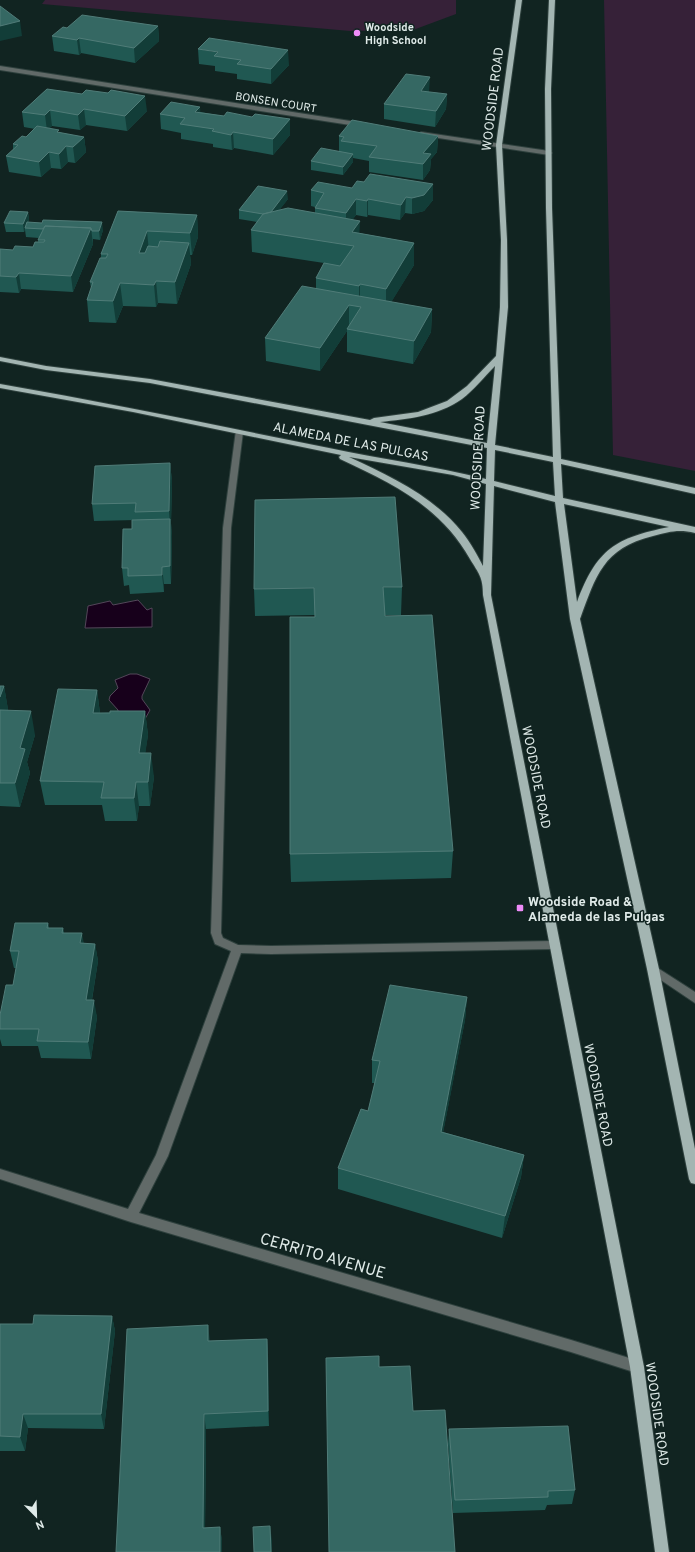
<svg xmlns="http://www.w3.org/2000/svg" width="695" height="1552" viewBox="0 0 695 1552" font-family="Overpass,sans-serif">
<rect width="100%" height="100%" fill="#112421"/>
<!-- green -->
<path fill="#362138" d="M45,0H456V14L413,30L350,31L42,4Z
M604,0H695V471L613,455Z"/>
<!-- water -->
<path fill="#17001b" stroke="#534659" d="M138,600L147,610L152,608V627L85,628L88,606L110,601L113,605Z
M130,674H137L150,679L142,696V699L150,710L145,719L118,713V710L109,700L110,696L118,688L115,680Z"/>
<g fill="none" stroke-linecap="round" stroke-linejoin="round">
<!-- minor casing -->
<g stroke="#2e403d" stroke-width="2">
<path id="minor" d="M0,66L363,123L366,125L363,127L0,70Z
M421,132L549,151L552,153L549,155L419,135L418,134Z
M236,430H239L243,432L231,528L221,933L223,938L238,945L271,946L554,941L558,942L559,945L558,948L554,949L271,954L241,953L168,1156L139,1213L571,1340L642,1362L644,1367L642,1372L637,1373L571,1352L131,1222L0,1179V1169L128,1209L156,1155L231,951L215,944L211,933L223,528Z
M653,965L695,992V1003L649,972L647,969L649,966Z"/>
</g>
<!-- major casing -->
<g stroke="#2e403d" stroke-width="2">
<path id="major" d="M516,0H522L502,145L507,240L508,307L495,445L553,457L546,208L545,89L549,0H555L551,89L552,208L561,459L695,488V494L561,464L563,498L695,527V533C678,529 669,532 653,536C603,548 596,576 580,619L659,969L695,1149V1184L691,1183L689,1179L647,969L570,619L555,502L494,486L491,595L644,1367L669,1552H655L630,1367L483,595C483,577 479,574 470,559C440,506 393,484 340,459L339,457L341,455L133,412L0,388V384C110,403 219,426 329,448C381,459 434,466 486,479L487,448L150,383L46,370L0,361V357L46,366L150,379L370,420L374,418L418,412L447,401L467,386L496,356L500,307L501,240L496,145ZM495,366L487,443L380,422C408,419 438,416 462,399C474,390 484,377 495,366ZM495,450L553,462L555,496L494,481ZM349,457L453,475L486,484L483,566C477,555 471,543 462,532C433,496 390,476 349,457ZM564,504L669,527C615,538 597,549 577,602Z"/>
</g>
<!-- minor -->
<use href="#minor" fill="#616a68" fill-rule="evenodd"/>
<!-- major -->
<use href="#major" fill="#a3b5b2" fill-rule="evenodd"/>
</g>
<!-- wall -->
<path fill="#205852" d="M158,26L159,41L135,63L81,53L79,55L54,51L52,36L67,28Z
M198,49L289,65L271,84L237,79V74L215,71V66L199,64Z
M47,89L147,111L127,131L86,125L80,130L52,126L49,128L59,133L84,137L86,152L75,163L68,162L61,169L51,168L41,177L9,172L6,156L13,150V144L26,137L35,129L24,127L22,112Z
M447,94L446,109L435,127L384,119V104Z
M200,107V112L224,116L252,117L290,119V135L273,155L234,148L232,150L213,147V144L181,139V133L161,129L160,114Z
M339,136H438L437,152L431,159L430,170L423,180L369,172V161L353,158V162L343,175L311,170V161L339,151Z
M352,188L433,200L424,211L412,214L405,213L400,220L368,215L367,217L356,215L352,220L359,233L414,243V265L391,302L432,309L431,332L413,364L347,352V331L320,371L266,361L265,338L316,289V278L324,263L252,252L251,230L257,222L239,219V210L288,199L279,210L315,213V207L311,206V190Z
M118,211L197,215L198,237L192,255H190L191,264L177,304L158,303L156,307L123,306L116,323L89,322L87,300L91,288L90,282L101,258V254Z
M28,212L29,220L28,222L103,230L100,240L93,239V244L73,292L21,289L19,293L0,292V249L13,250L33,247L38,242V240L39,238L26,237L25,230L24,232H6L4,223Z
M170,463L172,481L171,523L172,536L171,584H164V592L130,594L129,585L124,586L122,568L136,520L94,521L92,504Z
M402,587L401,615H385L453,851L451,878L291,882L290,854L315,615L255,616L254,589Z
M0,686H4L8,710L35,735L27,762L30,773L20,807L0,806Z
M97,690L100,713L145,711L148,735L145,753L154,777L150,806H139L137,821H105L102,805H45L40,781Z
M48,923L49,928H63L64,933L84,943L95,944L98,961L92,1000L97,1017L91,1059L41,1058L38,1046H2L0,1039V1015L13,985L16,968H14L10,951Z
M467,997L465,1020L443,1132L524,1155L521,1177L502,1238L338,1189V1168L368,1111L375,1083H372V1060Z
M112,1316L115,1331L104,1429L28,1428L25,1451H0V1324H33Z
M267,1339L268,1354L269,1426L206,1429L205,1528L220,1527L222,1541V1552H116L210,1341Z
M449,1429L575,1490L572,1504L547,1505L545,1510L453,1513L448,1444Z"/>
<!-- shaded-wall -->
<path fill="#123d38" d="M20,21L22,36L0,41V26Z
M158,26L159,41L135,63L134,48Z
M79,38L81,53L79,55L77,40Z
M288,50L289,65L271,84V69Z
M430,77L429,92L421,91Z
M447,94L446,109L435,127L436,111Z
M145,96L147,111L127,131L125,116Z
M200,107L201,122L196,127L195,112Z
M84,109L86,125L80,130L78,115Z
M50,110L52,126L47,131L45,115Z
M290,119V135L273,155V139Z
M233,132L234,148L232,150L231,135Z
M438,136L437,152L431,159L430,170L423,180V153Z
M84,137L86,152L75,163L73,147Z
M66,146L68,162L61,169L59,154Z
M49,152L51,168L41,177L39,162Z
M353,154V162L343,175V167Z
M433,184V200L424,211L412,214V198Z
M287,191L288,199L269,224V215Z
M406,197L405,213L400,220L401,205Z
M356,199V215L346,229V213Z
M368,199V215L367,217V201Z
M28,212L29,220L26,228H25V230L24,232L23,224Z
M197,215L198,237L192,255L190,233Z
M360,221L359,243L352,232Z
M102,222L103,230L100,240L99,231Z
M91,228L93,244L73,292L71,276Z
M147,231L149,252L141,275L139,253Z
M189,243L191,264L177,304L175,282Z
M414,243V265L386,311V289Z
M19,273L21,289L19,293L16,277Z
M156,281L158,303L156,307L154,285Z
M120,283L123,306L116,323L113,301Z
M360,284V306L359,307V286Z
M349,305V328L347,329V331L320,371V348Z
M432,309L431,332L413,364L414,341Z
M170,463L172,481L171,523L172,536L171,584L170,566V525L169,511Z
M162,567L164,584V592L162,575Z
M4,686L8,709L1,733L0,728V697Z
M97,690L100,714L93,713Z
M31,711L35,735L27,762L30,773L20,807L15,783L20,748Z
M145,711L148,735L142,777L139,753Z
M151,753L154,777L150,806L148,782Z
M136,782L139,806L137,821L134,798Z
M82,933L85,950L80,943Z
M95,944L98,961L89,1017L86,1000Z
M467,997L465,1020L439,1154L441,1132Z
M94,1000L97,1017L91,1059L88,1042Z
M524,1155L521,1177L502,1238L505,1216Z
M112,1316L115,1331L104,1429L101,1414Z
M208,1325L210,1341V1356L208,1341Z
M267,1339L268,1354L269,1426L268,1411Z
M23,1414L28,1428L25,1451L20,1437Z
M204,1414L206,1429L205,1541L203,1528Z
M270,1526L272,1540V1552H271Z
M220,1527L222,1541V1552H220Z"/>
<!-- building -->
<path fill="#356863" stroke="#507c78" d="M0,6L20,21L0,26Z
M82,15L158,26L134,48L79,38L77,40L52,36L63,27L67,28Z
M209,38L288,50L271,69L237,64L241,60L214,56L218,52L198,49Z
M406,74L430,77L421,91L447,94L436,111L384,104Z
M47,89L82,94L86,90L108,93L111,90L145,96L125,116L84,109L78,115L50,110L45,115L22,112Z
M171,102L200,107L195,112L224,116L227,112L252,117L255,114L290,119L273,139L233,132L231,135L212,131L214,129L180,124L185,118L160,114Z
M352,120L438,136L423,153L431,154L423,164L369,157L377,146L341,141L344,137L339,136Z
M37,126L59,130L57,132L84,137L73,147L66,146L59,154L49,152L39,162L6,156L18,145L13,144L22,136L26,137Z
M321,148L353,154L343,167L311,161Z
M370,174L433,184L424,195L412,198L406,197L401,205L368,199L367,201L356,199L346,213L315,208L324,193L311,190L318,182L352,188L357,181L364,182Z
M258,186L287,191L271,212L263,214L239,210Z
M288,208L360,221L352,232L414,243L386,289L360,284L359,286L316,278L324,263L340,266L354,246L251,230L263,214Z
M10,211L28,212L23,224L4,223Z
M118,211L197,215L190,233L147,231L139,253H145L148,246L158,247L160,241L189,243L175,282L156,281L154,285L120,283L113,301L87,300L93,282H90L100,258H106L108,254H101Z
M43,220L102,222L99,231H92L91,228L45,226L43,229L25,228L27,222L42,223Z
M45,226L91,228L71,276L19,273L16,277L0,276V249L13,250L15,246L33,247L35,242H44L45,240H38Z
M302,286L432,309L414,341L347,329L361,307L349,305L320,348L265,338Z
M170,463L169,511L135,512L136,503L92,504L95,466Z
M395,497L402,587H383L385,616L432,615L453,851L290,854V617H315L314,588L254,589L255,500Z
M170,519V566L162,567V575L128,576V568H122L123,529H132V520Z
M0,686H4L0,697Z
M58,689L97,690L93,713H110V711H145L139,753H151L148,782H136L134,798H101L104,782L40,781Z
M0,710L31,711L20,748L25,749L15,783H0Z
M15,923H48L47,928H63L62,933H82L80,943L95,944L86,1000H94L88,1042L37,1041L39,1029H0V1015L6,985H13L19,951H10Z
M390,985L467,997L441,1132L524,1155L505,1216L338,1168L361,1109L368,1111L380,1061L372,1060Z
M34,1315L112,1316L101,1414H23L20,1437L0,1436V1324H33Z
M208,1325V1341L267,1339L268,1411L204,1414L203,1528L220,1527V1552H116L127,1329Z
M379,1356V1367L410,1366L413,1411L445,1410L455,1552H329L326,1358Z
M568,1426L575,1490L548,1491V1497L455,1500L449,1429Z
M270,1526L271,1552H254L253,1527Z"/>
<!-- markers -->
<g fill="#ee8cf8" stroke="#112421" stroke-width="1.5">
<circle cx="357" cy="33" r="4"/>
<rect x="516" y="904" width="8" height="8" rx="2"/>
</g>
<g text-anchor="middle" stroke-width="3" stroke-linejoin="round" paint-order="stroke">
<!-- far-poi labels -->
<g font-size="11" font-weight="bold" fill="#e0ebe9" stroke="#112421" text-anchor="start">
<text x="365" y="31">Woodside<tspan x="365" dy="13">High School</tspan></text>
</g>
<!-- far-street labels -->
<g font-size="11" fill="#e0ebe9" stroke="#112421">
<text transform="translate(276 102) rotate(9)" y="4">BONSEN COURT</text>
</g>
<!-- street labels -->
<g font-size="13" fill="#e0ebe9" stroke="#112421">
<text transform="translate(492 99) rotate(-83)" y="5">WOODSIDE ROAD</text>
<text transform="translate(351 441) rotate(11)" y="5">ALAMEDA DE LAS PULGAS</text>
<text transform="translate(477 458) rotate(-87)" y="5">WOODSIDE ROAD</text>
<text transform="translate(537 777) rotate(79)" y="5">WOODSIDE ROAD</text>
<text transform="translate(599 1095) rotate(79)" y="5">WOODSIDE ROAD</text>
<text transform="translate(658 1414) rotate(82)" y="5">WOODSIDE ROAD</text>
</g>
<!-- poi labels -->
<g font-size="13" font-weight="bold" fill="#e0ebe9" stroke="#112421" text-anchor="start">
<text x="528" y="906">Woodside Road &amp;<tspan x="528" dy="15">Alameda de las Pulgas</tspan></text>
</g>
<!-- near-street labels -->
<g font-size="16" fill="#e0ebe9" stroke="#112421">
<text transform="translate(323 1255) rotate(16)" y="6">CERRITO AVENUE</text>
</g>
</g>
<!-- north arrow -->
<g transform="translate(36 1516) rotate(157)" stroke="#112421" stroke-width="3" paint-order="stroke">
<path d="M0-3L7 15L0 10L-7 15Z" fill="#e0ebe9"/>
<text y="-6" font-size="11" font-weight="bold" text-anchor="middle" fill="#e0ebe9">N</text>
</g>
</svg>
